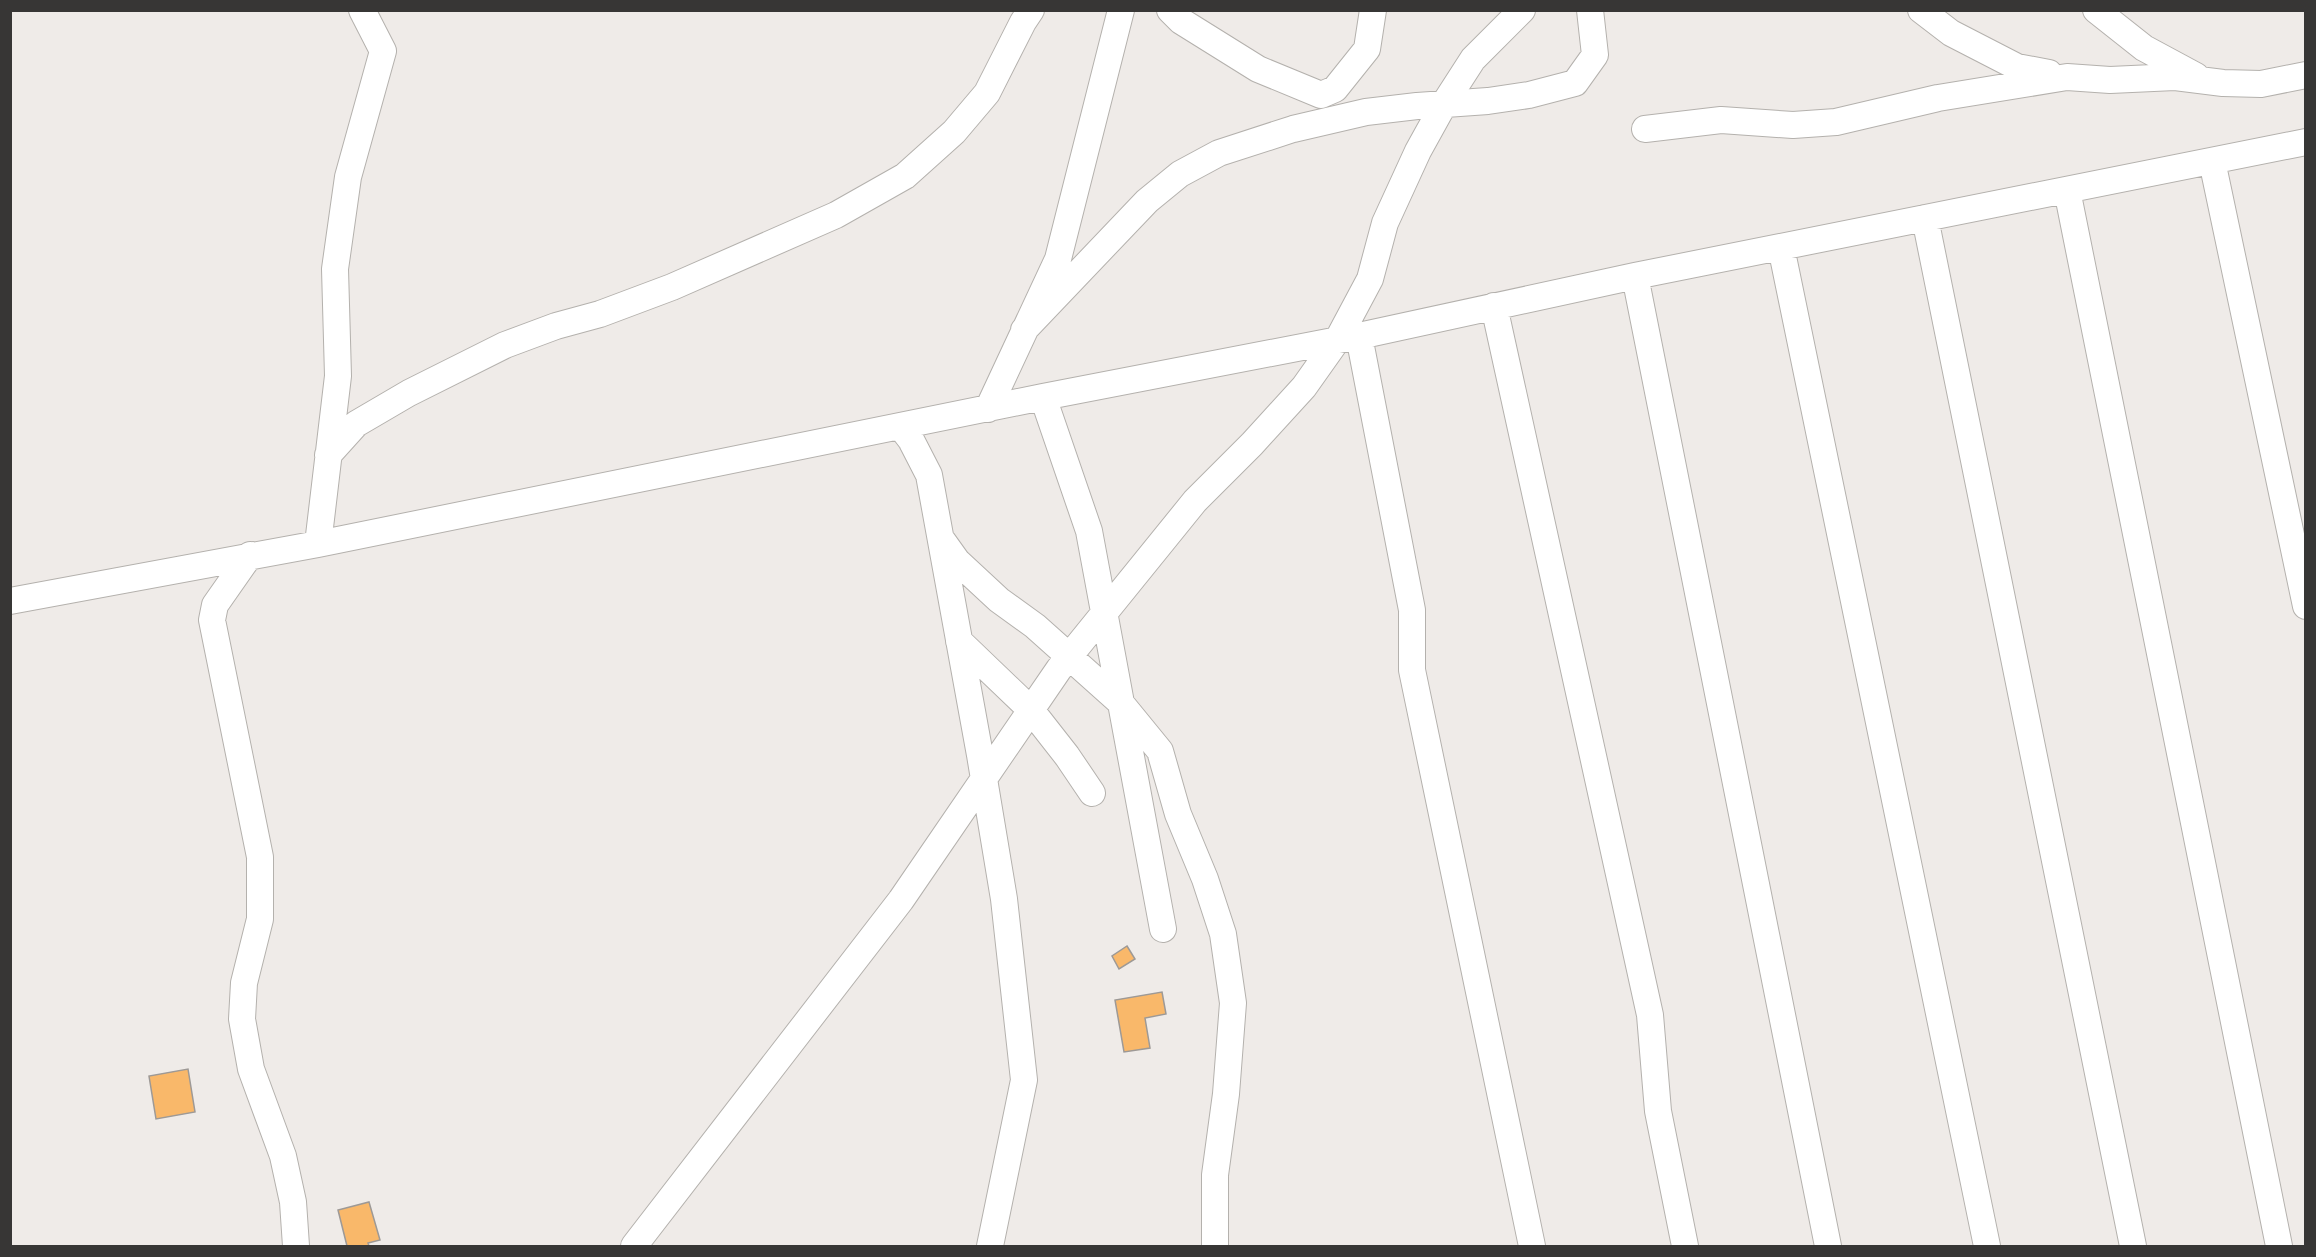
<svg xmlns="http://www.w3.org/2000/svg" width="2316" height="1257" viewBox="0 0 2316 1257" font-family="Montserrat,sans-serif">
<rect width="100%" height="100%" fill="#efebe8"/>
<!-- building -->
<path fill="#f9b86a" stroke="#9d9996" stroke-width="1.5" d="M1127,946L1135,959L1119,969L1112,956Z
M1162,992L1166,1014L1145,1018L1150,1048L1124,1052L1115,1000Z
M188,1069L195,1112L156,1119L149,1076Z
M369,1202L380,1240L368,1243L369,1246H347L338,1210Z"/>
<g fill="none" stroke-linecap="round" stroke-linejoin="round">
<!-- minor casing -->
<g stroke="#b4b1ad" stroke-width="28">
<path id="minor" d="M1170,10L1181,21L1258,69L1321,95L1335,89L1367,49L1373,10
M1921,10L1951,33L2017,67L2049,73
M2096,10L2144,48L2196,76
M1645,129L1721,120L1793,125L1836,122L1938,98L2067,77L2110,80L2175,77L2223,83L2261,84L2306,75
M2212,161L2306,606
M2067,190L2279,1246
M1925,218L2133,1246
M1781,247L1987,1246
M1635,276L1828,1246
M1494,306L1650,1015L1658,1111L1685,1246
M1024,330L1147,201L1180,174L1219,153L1293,129L1366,112L1417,106L1488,101L1529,95L1575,83L1595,55L1590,10
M1359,336L1412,610V670L1532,1246
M1043,397L1089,531L1163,929
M988,409L1058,259L1121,10
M901,427L911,440L929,475L980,755L1004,899L1024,1080L990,1246
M328,455L356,424L409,393L505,345L556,326L600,314L672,287L836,215L905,176L954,132L987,93L1023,22L1031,10
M942,540L957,561L999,600L1035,626L1120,702L1160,751L1178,814L1205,879L1223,934L1233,1003L1226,1094L1215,1175V1246
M318,544L338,376L335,269L348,177L383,51L362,10
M250,555L215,605L212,620L260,857V919L244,983L242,1019L251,1069L283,1156L293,1202L296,1246
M10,601L318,544L1043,397L1359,336L1635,276L2306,142
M959,641L1031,710L1067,756L1092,793
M634,1246L901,900L1059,669L1195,501L1252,444L1304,387L1338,339L1370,279L1385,223L1418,151L1444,104L1473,59L1522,10"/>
</g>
<!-- minor -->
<use href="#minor" stroke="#fff" stroke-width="26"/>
</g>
<!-- border -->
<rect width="2316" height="1257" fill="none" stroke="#373635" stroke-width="24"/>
</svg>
